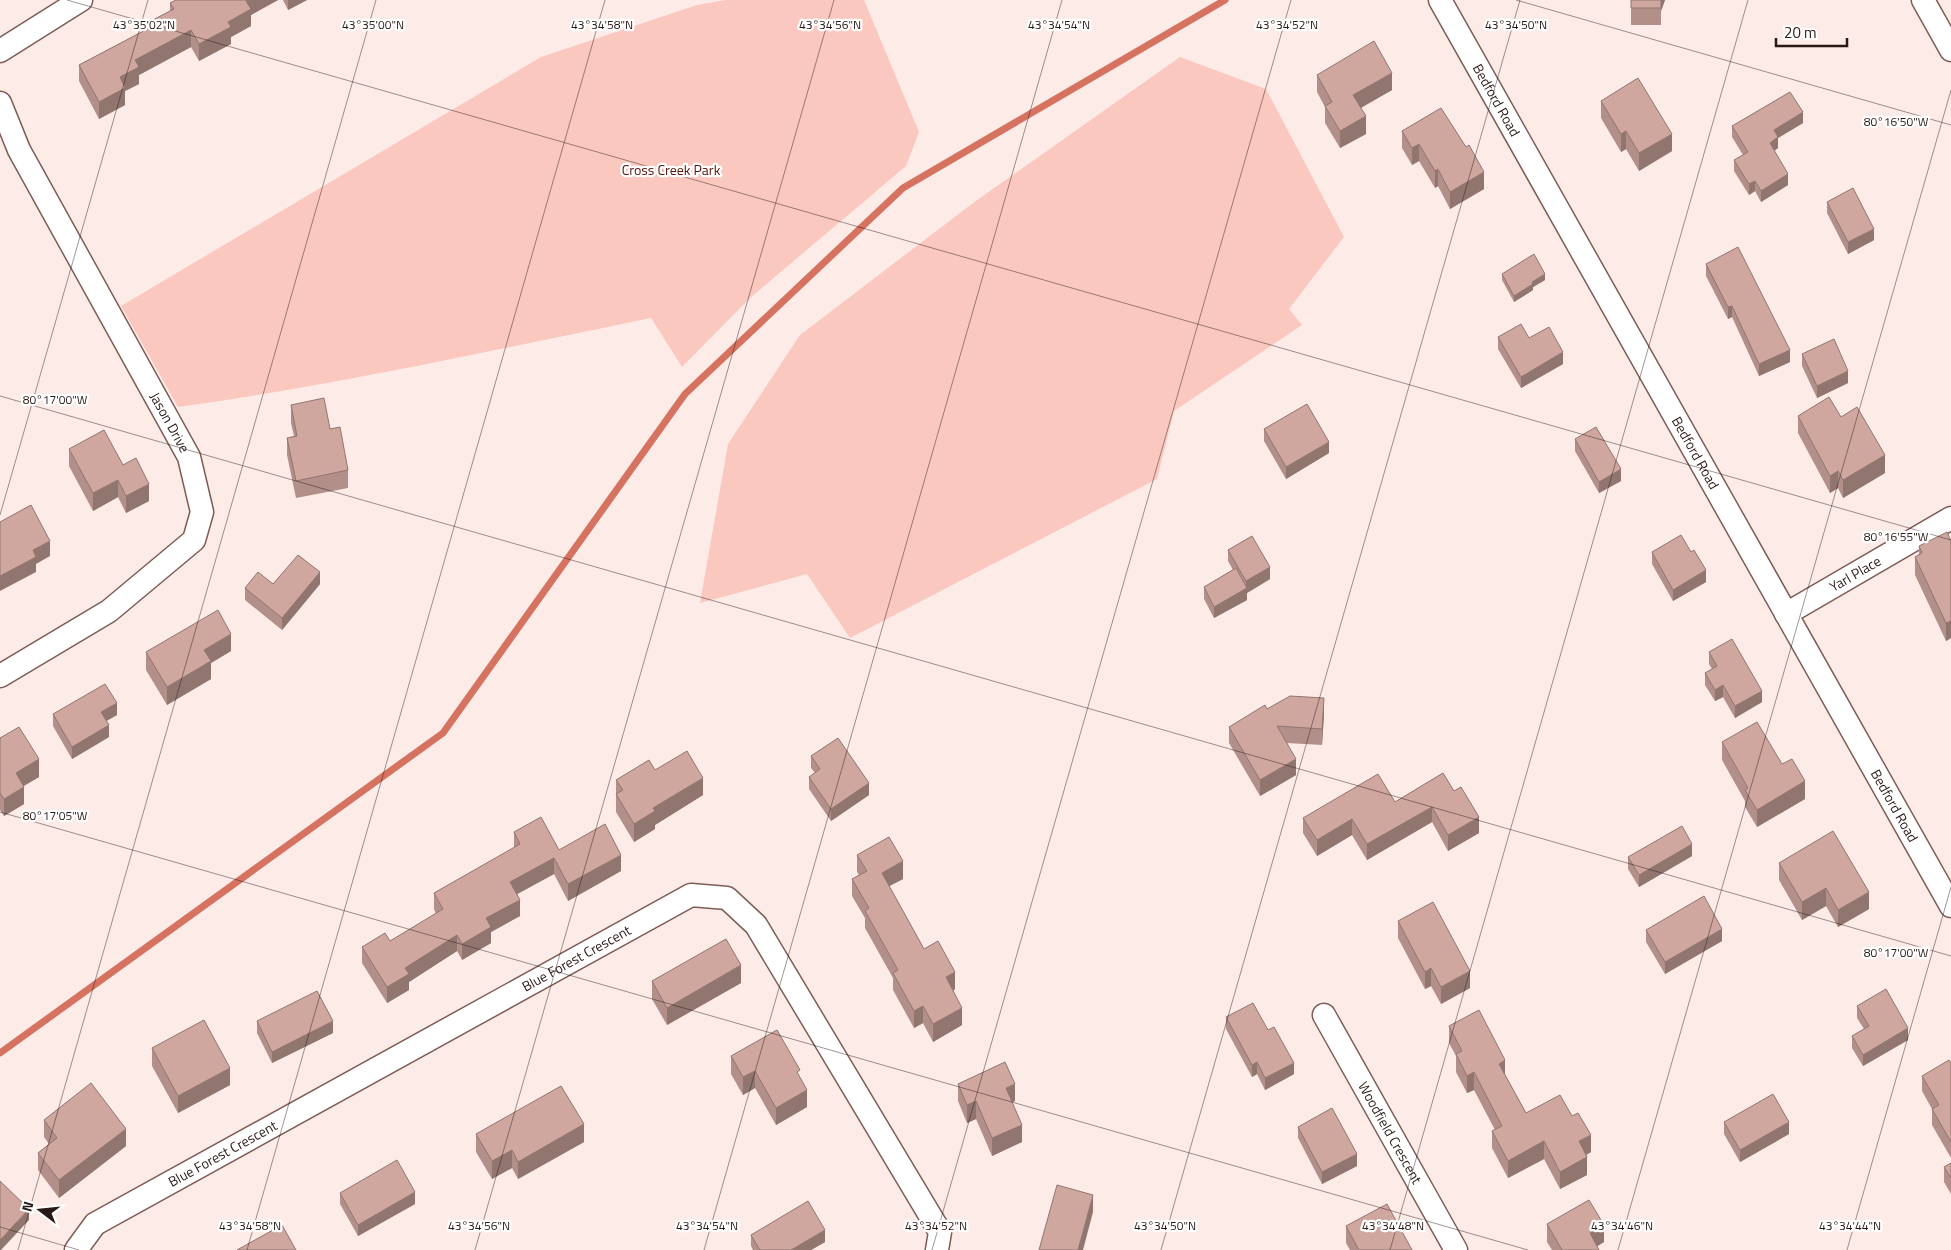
<svg xmlns="http://www.w3.org/2000/svg" width="1951" height="1250" viewBox="0 0 1951 1250" font-family="'Titillium Web',sans-serif">
<rect width="100%" height="100%" fill="#fdebe8"/>
<!-- green -->
<path fill="#fac8be" d="M726,0H864L919,132L906,166L750,298L682,367L651,318C493,350 337,385 178,407L121,306L541,57L697,5Z
M1180,57L1266,89L1344,237L1289,309L1302,325L1174,411L1157,479L850,638L807,574L700,603L728,444L800,335L973,203Z"/>
<g fill="none" stroke-linecap="round" stroke-linejoin="round">
<!-- stream -->
<path stroke="#d57260" stroke-width="7" d="M0,1053L443,733L685,394L903,188L1225,0"/>
<!-- minor casing -->
<g stroke="#7f5c55" stroke-width="25">
<g id="minor">
<path id="s1" d="M1440,0L1951,906"/>
<path d="M1923,0L1951,50"/>
<path d="M0,51L81,0"/>
<path id="s2" d="M0,103L19,150L189,457L202,512L194,540L109,611L0,676"/>
<path id="s3" d="M1786,614L1951,518"/>
<path id="s4" d="M1324,1015L1456,1250"/>
<path id="s5" d="M76,1250L95,1224L691,895L727,898L756,925L940,1232L937,1250"/>
</g>
</g>
<!-- minor -->
<use href="#minor" stroke="#fff" stroke-width="22"/>
</g>
<!-- wall -->
<path fill="#b29089" d="M176,0H278L251,15V26L231,37V44L199,61L191,47L139,75V84L125,91V105L99,119L79,81V65L151,27V21L170,11V3Z
M283,0H307L288,10Z
M1631,0H1665L1661,11V25H1631Z
M1317,75L1392,90L1361,108L1366,134L1340,148L1325,123V107L1317,92Z
M1601,101L1672,151L1639,171L1626,149L1621,152L1601,118Z
M1803,123L1778,138V148L1774,151L1788,185L1761,202L1755,191L1749,195L1734,171V160L1743,155L1732,137V126Z
M1402,131L1484,189L1450,209L1438,186L1435,188L1419,161L1412,165L1402,148Z
M1827,202L1874,240L1848,254L1827,213Z
M1706,264L1790,362L1759,376L1732,317L1728,319L1706,276Z
M1502,274L1545,280L1533,287V290L1514,302L1502,280Z
M1498,337L1529,338L1563,364L1521,388L1498,349Z
M1802,354L1848,383L1817,398L1802,366Z
M291,405L330,429L348,470V488L296,498L287,455V438L294,436L291,423Z
M1798,416L1841,417L1885,473L1843,498L1838,488L1830,493L1798,433Z
M1264,429L1329,453L1286,479L1264,441Z
M1575,439L1621,481L1599,493L1575,451Z
M69,449L123,465L149,501L126,513L118,497L93,511L69,466Z
M1951,541V638L1946,641L1915,575V557L1919,555V546Z
M1228,550L1270,579L1247,593V600L1214,618L1204,599V587L1233,570L1228,561Z
M1652,552H1691L1706,582L1673,601L1652,564Z
M273,584H320L282,630L245,600V588Z
M231,651L211,663V679L167,705L146,670V652Z
M1709,652L1762,702L1735,718L1723,697L1715,701L1705,685V673L1712,669L1709,664Z
M1267,709L1324,714L1322,745L1287,743L1296,775L1260,796L1229,743V727Z
M53,714L117,715L106,721L109,737L72,759L53,726Z
M0,738L39,777L24,786V804L4,816L0,810Z
M1722,742L1782,764L1805,799L1757,827L1745,807V801L1722,760Z
M811,756L869,795L831,821L809,789V777L815,773L811,768Z
M655,770L703,795L655,825V829L634,842L616,812V780Z
M1443,773L1479,833L1448,851L1432,822L1367,860L1352,835L1317,856L1303,833V818L1395,802Z
M514,832L559,850L621,871L568,901L554,874L517,894L520,916L491,932V943L462,960L457,951L409,982V990L387,1003L362,963V947L390,941L436,914L434,909V893L514,848Z
M857,855L903,879L889,886L924,949L955,989L953,991L962,1025L933,1042L923,1023L914,1028L893,990V978L865,928V918L852,896V879L859,875L857,872Z
M1692,856L1639,887L1628,869V857Z
M1779,863L1869,909L1838,927L1826,906L1802,920L1779,880Z
M1398,921L1470,988L1441,1004L1431,986L1425,989L1398,938Z
M1646,930L1722,941L1665,974L1646,942Z
M652,981L741,983L667,1025L652,999Z
M1857,1006L1908,1040L1863,1066L1852,1048V1036L1864,1029L1857,1018Z
M1226,1017L1268,1030L1294,1074L1265,1090L1257,1074L1252,1077L1226,1029Z
M257,1021L333,1033L272,1063L257,1033Z
M1449,1026L1505,1075L1526,1113L1591,1152L1586,1155L1587,1175L1560,1189L1544,1159L1508,1178L1492,1148V1131L1495,1130L1474,1090L1467,1093L1456,1072V1056L1449,1043Z
M152,1048L230,1085L178,1113L152,1066Z
M731,1056L800,1077L807,1107L776,1125L755,1088L743,1095L731,1074Z
M1951,1063V1158L1932,1125V1109L1922,1091V1076Z
M958,1084L1015,1101L1012,1102L1022,1142L992,1156L976,1119L967,1123L958,1101Z
M44,1120L126,1146L59,1198L38,1170V1153L49,1144L44,1137Z
M1724,1122L1789,1134L1740,1162L1724,1134Z
M1298,1127L1357,1166L1322,1184L1298,1138Z
M476,1134L584,1142L518,1179L512,1168L492,1179L476,1152Z
M1951,1163V1194L1944,1182V1167Z
M340,1193L415,1204L358,1236L340,1204Z
M1547,1224L1604,1242L1597,1246L1599,1250H1552L1547,1242Z
M1346,1226L1412,1250H1350L1346,1243Z
M751,1235L825,1242L811,1250H753L751,1246Z"/>
<!-- shaded-wall -->
<path fill="#91756f" d="M247,0H278L251,15V26L231,37V44L199,61V44Z
M288,0H307L288,10Z
M1661,0H1665L1661,11Z
M191,30V47L139,75V84L125,91V105L99,119V102L135,60Z
M1392,73V90L1353,112V95Z
M1803,112V123L1778,138V148L1770,154V143L1774,130Z
M1366,116V134L1340,148V131Z
M1626,131V149L1621,152V134Z
M1672,134V151L1639,171V153Z
M1419,144V161L1412,165V148Z
M1438,169V186L1435,188V171Z
M1484,172V189L1450,209V192Z
M1788,174V185L1761,202V191Z
M1755,181V191L1749,195V184Z
M1874,229V240L1848,254V242Z
M1545,274V280L1533,287V290L1514,302V296L1532,282Z
M1732,306V317L1728,319V307Z
M1790,350V362L1759,376V364Z
M1563,352V364L1521,388V377Z
M1848,371V383L1817,398V386Z
M1329,442V453L1286,479V467Z
M1885,455V473L1843,498V480Z
M1621,469V481L1599,493V482Z
M1838,471V488L1830,493V476Z
M118,480V497L93,511V493Z
M149,484V501L126,513V496Z
M50,541V556L36,564V572L0,591V576L33,550Z
M1270,567V579L1247,593V600L1214,618V607L1246,588V581Z
M1706,570V582L1673,601V590Z
M320,572V584L282,630V618Z
M1951,621V638L1946,641V623Z
M231,634V651L211,663V679L167,705V687L204,650Z
M1723,685V697L1715,701V690Z
M1762,691V702L1735,718V706Z
M1324,698V714L1322,745V729Z
M117,703V715L101,724V712Z
M109,725V737L72,759V747Z
M39,759V777L16,790V773Z
M1296,759V775L1260,796V780Z
M703,778V795L655,825V829L634,842V824L653,808Z
M1805,781V799L1757,827V810Z
M869,783V795L831,821V809Z
M24,787V804L4,816V799Z
M1432,807V822L1367,860V844Z
M1479,817V833L1448,851V835Z
M1352,819V835L1317,856V840Z
M1692,844V856L1639,887V875Z
M621,855V871L568,901V884Z
M554,858V874L510,898V882Z
M903,861V879L882,890V873Z
M1826,888V906L1802,920V902Z
M1869,892V909L1838,927V910Z
M520,900V916L491,932V943L462,960V944L486,918Z
M1722,929V941L1665,974V962Z
M457,935V951L409,982V990L387,1003V987L405,968Z
M741,965V983L667,1025V1008Z
M1431,968V986L1425,989V972Z
M1470,971V988L1441,1004V987Z
M955,972V989L946,995V977Z
M923,1006V1023L914,1028V1011Z
M962,1008V1025L933,1042V1024Z
M333,1021V1033L272,1063V1052Z
M1908,1028V1040L1863,1066V1055Z
M1505,1060V1078L1499,1064Z
M1257,1062V1074L1252,1077V1065Z
M1294,1063V1074L1265,1090V1078Z
M230,1068V1085L178,1113V1096Z
M755,1071V1088L743,1095V1077Z
M1474,1072V1090L1467,1093V1076Z
M1015,1084V1101L1006,1105V1088Z
M807,1090V1107L776,1125V1108Z
M976,1101V1119L967,1123V1105Z
M1789,1122V1134L1740,1162V1150Z
M584,1124V1142L518,1179V1162Z
M1022,1125V1142L992,1156V1138Z
M126,1129V1146L59,1198V1180Z
M1591,1135V1152L1579,1159V1141Z
M1544,1141V1159L1508,1178V1161Z
M512,1150V1168L492,1179V1161Z
M1357,1154V1166L1322,1184V1172Z
M1587,1157V1175L1560,1189V1172Z
M415,1192V1204L358,1236V1225Z
M1093,1195V1212L1083,1250H1078Z
M29,1209V1220L1,1250H0V1240Z
M1604,1225V1242L1591,1250L1590,1233Z
M825,1230V1242L811,1250H791Z"/>
<!-- building -->
<path fill="#cfa79f" stroke="#91756f" d="M176,0H247L246,1L251,9L228,22L231,27L199,44L191,30L135,60L139,67L120,77L125,88L99,102L79,65L153,26L151,21L174,9L170,3Z
M1631,0H1661V8H1631Z
M1374,41L1392,73L1353,95L1366,116L1340,131L1325,106L1332,102L1317,75Z
M1638,78L1672,134L1639,153L1626,131L1621,134L1601,101Z
M1790,92L1803,112L1774,130L1778,137L1770,143L1788,174L1761,191L1755,181L1749,184L1734,160L1748,152L1732,126Z
M1441,108L1466,147L1469,145L1484,172L1450,192L1438,169L1435,171L1419,144L1412,148L1402,131Z
M1853,188L1874,229L1848,242L1827,202Z
M1738,247L1790,350L1759,364L1732,306L1728,307L1706,264Z
M1534,254L1545,274L1532,282L1533,284L1514,296L1502,274Z
M1521,324L1529,338L1549,327L1563,352L1521,377L1498,337Z
M1834,339L1848,371L1817,386L1802,354Z
M1829,397L1841,417L1857,407L1885,455L1843,480L1838,471L1830,476L1798,416Z
M324,398L330,429L340,427L348,470L296,481L287,438L297,436L291,405Z
M1307,404L1329,442L1286,467L1264,429Z
M1596,427L1621,469L1599,482L1575,439Z
M104,430L123,465L136,458L149,484L126,496L118,480L93,493L69,449Z
M31,505L50,541L33,550L36,557L0,576V522Z
M1947,532L1951,541V621L1946,623L1915,557L1922,553L1919,546Z
M1681,535L1691,552L1694,550L1706,570L1673,590L1652,552Z
M1252,536L1270,567L1246,581L1228,550Z
M298,555L320,572L282,618L245,588L258,572L273,584Z
M1236,568L1247,588L1214,607L1204,587Z
M218,610L231,634L204,650L211,661L167,687L146,652Z
M1732,639L1762,691L1735,706L1723,685L1715,690L1705,673L1717,666L1709,652Z
M105,684L117,703L101,712L109,725L72,747L53,714Z
M1290,696L1324,698L1322,729L1277,726L1296,759L1260,780L1229,727L1265,705L1267,709Z
M1757,722L1782,764L1792,759L1805,781L1757,810L1745,790L1748,788L1722,742Z
M19,727L39,759L16,773L24,787L4,799L0,793V738Z
M838,738L869,783L831,809L809,777L820,769L811,756Z
M687,751L703,778L653,808L655,811L634,824L616,794L623,790L616,780L649,760L655,770Z
M1443,773L1454,791L1461,787L1479,817L1448,835L1432,807L1367,844L1352,819L1317,840L1303,818L1378,774L1395,802Z
M541,817L559,850L605,824L621,855L568,884L554,858L510,882L520,900L486,918L491,927L462,944L457,935L405,968L409,974L387,987L362,947L385,933L390,941L443,909L434,893L520,844L514,832Z
M1682,826L1692,844L1639,875L1628,857Z
M1833,831L1869,892L1838,910L1826,888L1802,902L1779,863Z
M889,837L903,861L882,873L924,949L938,941L955,972L946,977L962,1008L933,1024L923,1006L914,1011L893,973L898,970L865,911L869,908L852,879L867,871L857,855Z
M1704,896L1722,929L1665,962L1646,930Z
M1433,902L1470,971L1441,987L1431,968L1425,972L1398,921Z
M726,939L741,965L667,1008L652,981Z
M1886,989L1908,1028L1863,1055L1852,1036L1869,1026L1857,1006Z
M317,991L333,1021L272,1052L257,1021Z
M1253,1003L1268,1030L1274,1027L1294,1063L1265,1078L1257,1062L1252,1065L1226,1017Z
M1479,1010L1505,1060L1499,1064L1526,1113L1560,1095L1572,1116L1578,1113L1591,1135L1579,1141L1587,1157L1560,1172L1544,1141L1508,1161L1492,1131L1502,1126L1474,1072L1467,1076L1456,1054L1462,1051L1449,1026Z
M204,1020L230,1068L178,1096L152,1048Z
M777,1030L800,1070L797,1072L807,1090L776,1108L755,1071L743,1077L731,1056Z
M1949,1060L1951,1063V1142L1932,1109L1939,1105L1922,1076Z
M1005,1062L1015,1084L1006,1088L1022,1125L992,1138L976,1101L967,1105L958,1084Z
M91,1083L126,1129L59,1180L38,1153L57,1138L44,1120Z
M561,1086L584,1124L518,1162L512,1150L492,1161L476,1134Z
M1773,1094L1789,1122L1740,1150L1724,1122Z
M1332,1108L1357,1154L1322,1172L1298,1127Z
M397,1160L415,1192L358,1225L340,1193Z
M1951,1163V1178L1944,1167Z
M0,1181L29,1209L0,1240Z
M1057,1185L1093,1195L1078,1250H1039Z
M1589,1200L1604,1225L1590,1233L1599,1250H1562L1547,1224Z
M808,1201L825,1230L791,1250H760L751,1235Z
M1387,1204L1412,1250H1359L1346,1226Z
M282,1225L296,1250H237Z"/>
<!-- ticks -->
<path fill="none" stroke="#281916" stroke-width="1" stroke-opacity="0.45" d="M67,0L1951,540M1516,0L1951,125M0,396L1951,956M0,515L148,0M0,812L1528,1250M0,1227L79,1250M18,1250L376,0M247,1250L605,0M475,1250L834,0M704,1250L1062,0M932,1250L1291,0M1161,1250L1520,0M1390,1250L1748,0M1618,1250L1951,90M1847,1250L1951,887"/>
<g text-anchor="middle" stroke-width="4.5" stroke-linejoin="round" paint-order="stroke">
<!-- street labels -->
<g font-size="14" fill="#281916" stroke="#fff">
<text dy="5" stroke="none"><textPath href="#s1" startOffset="115">Bedford Road</textPath></text>
<text dy="5" stroke="none"><textPath href="#s2" startOffset="362">Jason Drive</textPath></text>
<text dy="5" stroke="none"><textPath href="#s1" startOffset="520">Bedford Road</textPath></text>
<text dy="5" stroke="none"><textPath href="#s3" startOffset="80">Yarl Place</textPath></text>
<text dy="5" stroke="none"><textPath href="#s1" startOffset="925">Bedford Road</textPath></text>
<text dy="5" stroke="none"><textPath href="#s5" startOffset="582">Blue Forest Crescent</textPath></text>
<text dy="5" stroke="none"><textPath href="#s4" startOffset="135">Woodfield Crescent</textPath></text>
<text dy="5" stroke="none"><textPath href="#s5" startOffset="178">Blue Forest Crescent</textPath></text>
</g>
<!-- park labels -->
<g font-size="14" fill="#56170e" stroke="#fff">
<text x="671" y="175">Cross Creek Park</text>
</g>
</g>
<g font-size="12" text-anchor="middle" fill="#281916" stroke="#fff" stroke-width="4.5" stroke-linejoin="round" paint-order="stroke">
<text x="144" y="29">43°35'02"N</text>
<text x="373" y="29">43°35'00"N</text>
<text x="602" y="29">43°34'58"N</text>
<text x="830" y="29">43°34'56"N</text>
<text x="1059" y="29">43°34'54"N</text>
<text x="1287" y="29">43°34'52"N</text>
<text x="1516" y="29">43°34'50"N</text>
<text x="1896" y="126">80°16'50"W</text>
<text x="55" y="404">80°17'00"W</text>
<text x="1896" y="541">80°16'55"W</text>
<text x="55" y="820">80°17'05"W</text>
<text x="1896" y="957">80°17'00"W</text>
<text x="250" y="1230">43°34'58"N</text>
<text x="479" y="1230">43°34'56"N</text>
<text x="707" y="1230">43°34'54"N</text>
<text x="936" y="1230">43°34'52"N</text>
<text x="1165" y="1230">43°34'50"N</text>
<text x="1393" y="1230">43°34'48"N</text>
<text x="1622" y="1230">43°34'46"N</text>
<text x="1850" y="1230">43°34'44"N</text>
</g>
<!-- north arrow -->
<g transform="translate(40 1210) rotate(286)" stroke="#ffffff" stroke-width="4" paint-order="stroke">
<path d="M0-4L9 19L0 12L-9 19Z" fill="#281916"/>
<text y="-8" font-size="14" font-weight="bold" text-anchor="middle" fill="#281916">N</text>
</g>
<!-- scale -->
<path d="M1776 38v8h71v-8" fill="none" stroke="#281916" stroke-width="2.5"/>
<text x="1784" y="38" font-size="15" fill="#281916" stroke="#ffffff" stroke-width="4" paint-order="stroke">20 m</text>
</svg>
